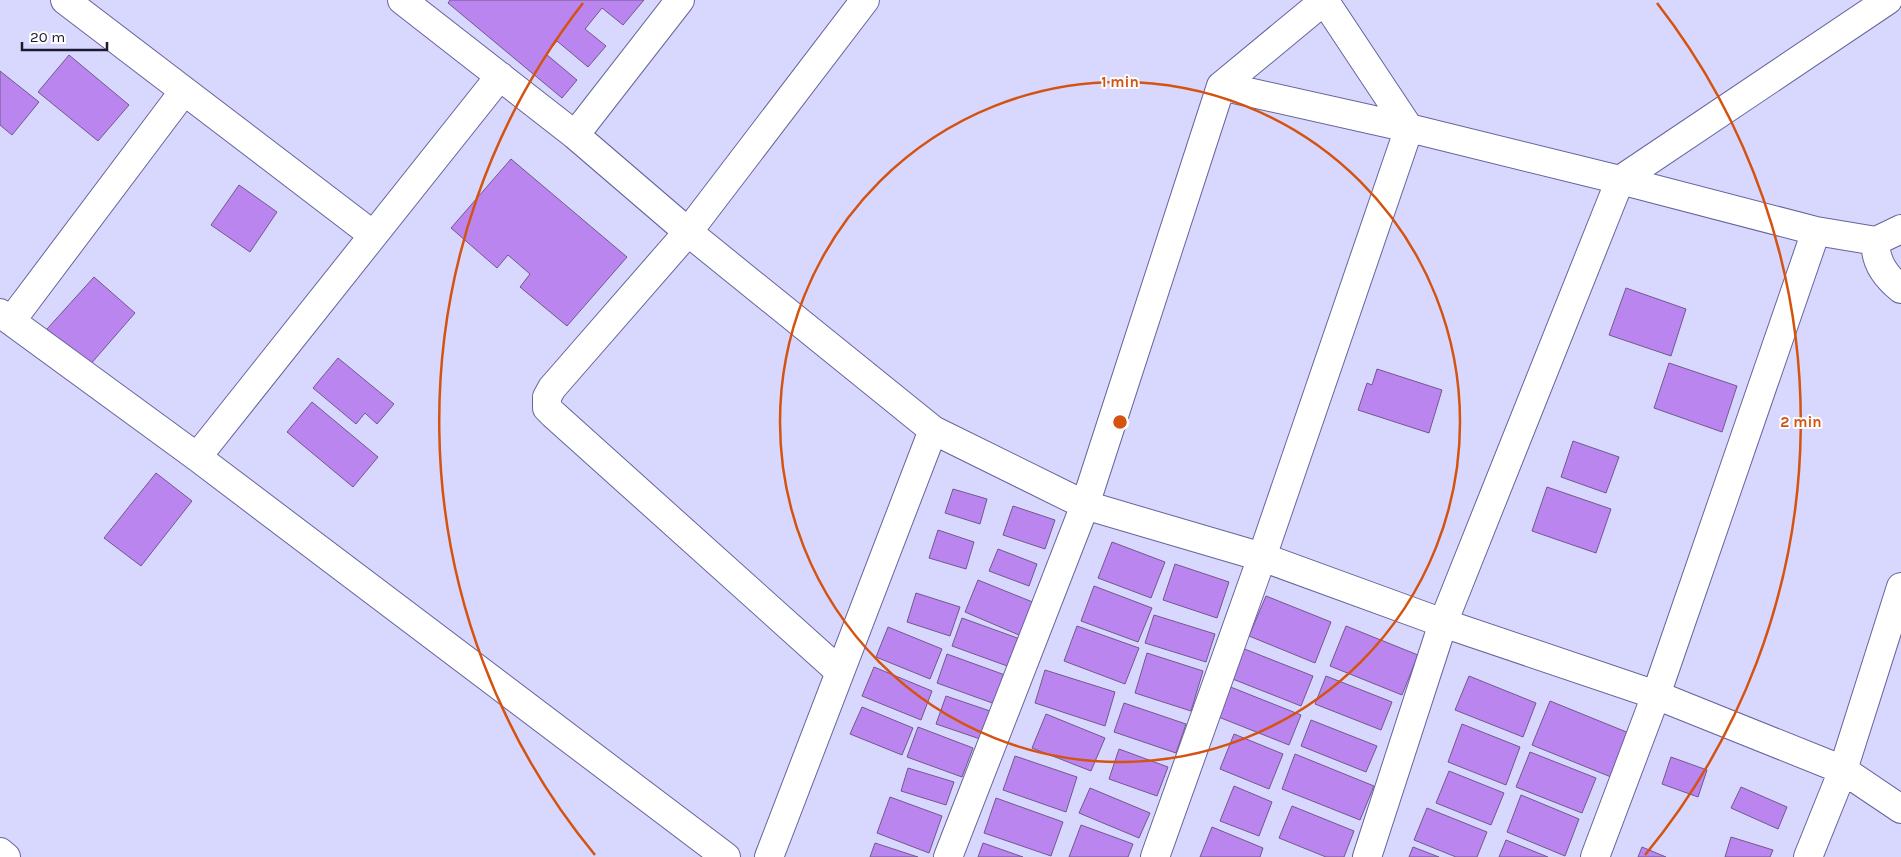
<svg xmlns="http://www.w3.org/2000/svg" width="1901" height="857" viewBox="0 0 1901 857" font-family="Karla,sans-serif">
<rect width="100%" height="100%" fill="#d8d8fe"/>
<!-- building -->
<path fill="#ba85ef" stroke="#72588e" d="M450,0H644L623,25L602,8L585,29L606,46L588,67L557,41L546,54L577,80L562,98L448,3Z
M69,55L129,105L98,141L38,92Z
M0,71L39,102L12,135L0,125Z
M511,159L627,257L567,326L520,287L530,274L508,255L497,268L451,228Z
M239,185L277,212L250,252L211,225Z
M94,277L135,313L89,366L47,329Z
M1626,288L1686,309L1671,356L1609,335Z
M338,358L394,404L377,424L365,413L356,424L313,388Z
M1669,363L1737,386L1722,432L1654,408Z
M1377,369L1442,390L1429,433L1358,410L1367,383L1372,385Z
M312,402L378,457L353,487L287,432Z
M1573,441L1619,457L1606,493L1561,477Z
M156,473L192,501L141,566L104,538Z
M1547,487L1611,509L1596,553L1532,531Z
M953,489L987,499L980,524L945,513Z
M1013,506L1055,520L1045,549L1003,535Z
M938,530L974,542L966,569L929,558Z
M1112,542L1165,562L1151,598L1098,578Z
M998,549L1037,564L1029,586L989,571Z
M1175,564L1229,582L1217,618L1163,600Z
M978,580L1040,605L1026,638L965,612Z
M1094,586L1152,608L1138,642L1081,621Z
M916,593L960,607L950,636L907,622Z
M1266,596L1331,622L1315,663L1249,636Z
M1154,615L1215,634L1206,662L1145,643Z
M962,618L1020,639L1010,667L952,646Z
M1077,626L1139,648L1125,684L1064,661Z
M1346,626L1418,655L1402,695L1330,666Z
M888,627L942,649L930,679L876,657Z
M1242,648L1313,676L1301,706L1230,678Z
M1147,653L1203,671L1191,711L1135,693Z
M947,654L1005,675L995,704L937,683Z
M874,667L932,691L921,720L862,696Z
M1045,670L1115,692L1105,726L1035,703Z
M1326,676L1392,702L1381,730L1315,704Z
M1469,676L1536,703L1523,737L1455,710Z
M1228,686L1301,715L1289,745L1216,716Z
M946,696L993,712L983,740L936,724Z
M1550,701L1629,733L1611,777L1532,745Z
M1124,703L1186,724L1176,753L1114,732Z
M862,707L913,728L902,755L850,734Z
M1046,714L1105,738L1091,771L1032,748Z
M1311,720L1377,746L1366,772L1301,746Z
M1462,724L1520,747L1506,785L1448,762Z
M918,727L973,748L962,777L907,757Z
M1234,734L1283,754L1269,789L1220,769Z
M1119,749L1168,767L1157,796L1109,779Z
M1530,752L1596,778L1582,813L1516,787Z
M1295,754L1374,786L1360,820L1282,789Z
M1015,756L1077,777L1066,812L1003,790Z
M1671,757L1707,770L1698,797L1662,784Z
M908,768L954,782L946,805L901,791Z
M1449,771L1504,793L1491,825L1436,803Z
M1234,786L1272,802L1259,836L1220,821Z
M1741,787L1787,807L1778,829L1731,808Z
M1090,788L1150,813L1139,838L1079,813Z
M1521,795L1579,819L1565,856L1507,832Z
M890,797L942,816L929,853L877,833Z
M996,798L1063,822L1051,856L984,833Z
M1292,806L1354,831L1344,857H1326L1279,838Z
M1427,808L1487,832L1477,857H1456L1414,840Z
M1081,825L1133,844L1128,857H1069Z
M1212,827L1263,848L1260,857H1200Z
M1731,837L1773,850L1770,857H1725Z
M1506,840L1548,857H1499Z
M875,843L918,857H870Z
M983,843L1023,857H978Z
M1413,847L1439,857H1409Z
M1642,847L1666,857H1638Z"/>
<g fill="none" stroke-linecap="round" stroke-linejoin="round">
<!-- minor casing -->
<g stroke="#67649c" stroke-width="30">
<path id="minor" d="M65,0L373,235
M402,0L575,135L688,232L933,430L1085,505L1262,557L1443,623L1656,695L1843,770L1901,809
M1324,0L1409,128L1620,180L1816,231L1876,241L1901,229
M575,135L680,0
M1876,241C1874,261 1886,277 1901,289
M0,313L197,457L726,857
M11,321L184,91
M197,457L500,76
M840,672L553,414L547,408V397L552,388L688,232L865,0
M0,852L6,857
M769,857L933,430
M948,857L1085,505L1221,86L1325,0
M1155,857L1262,557L1409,128L1221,86
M1367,857L1443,623L1620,180L1888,0
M1595,857L1656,695L1816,231
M1808,857L1843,770L1901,587"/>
</g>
<!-- minor -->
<use href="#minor" stroke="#fff" stroke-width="28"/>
</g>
<!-- distance rings -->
<g fill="none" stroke="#d45310" stroke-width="2.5">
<circle cx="1120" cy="422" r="340"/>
<path d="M595 855A681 681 0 0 1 583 3M1657 3A681 681 0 0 1 1645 855"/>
</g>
<circle cx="1120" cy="422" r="8" fill="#d45310" stroke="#fdfdfd" stroke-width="2.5"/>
<g font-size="15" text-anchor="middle" font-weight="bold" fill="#d45310" stroke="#fdfdfd" stroke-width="4" stroke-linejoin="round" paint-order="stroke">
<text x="1120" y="87">1 min</text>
<text x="1801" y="427">2 min</text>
</g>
<!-- scale -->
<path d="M22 42v8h85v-8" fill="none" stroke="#1c1a31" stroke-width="2.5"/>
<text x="30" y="42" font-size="15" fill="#1c1a31" stroke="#fdfdfd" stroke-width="4" paint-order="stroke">20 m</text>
</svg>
